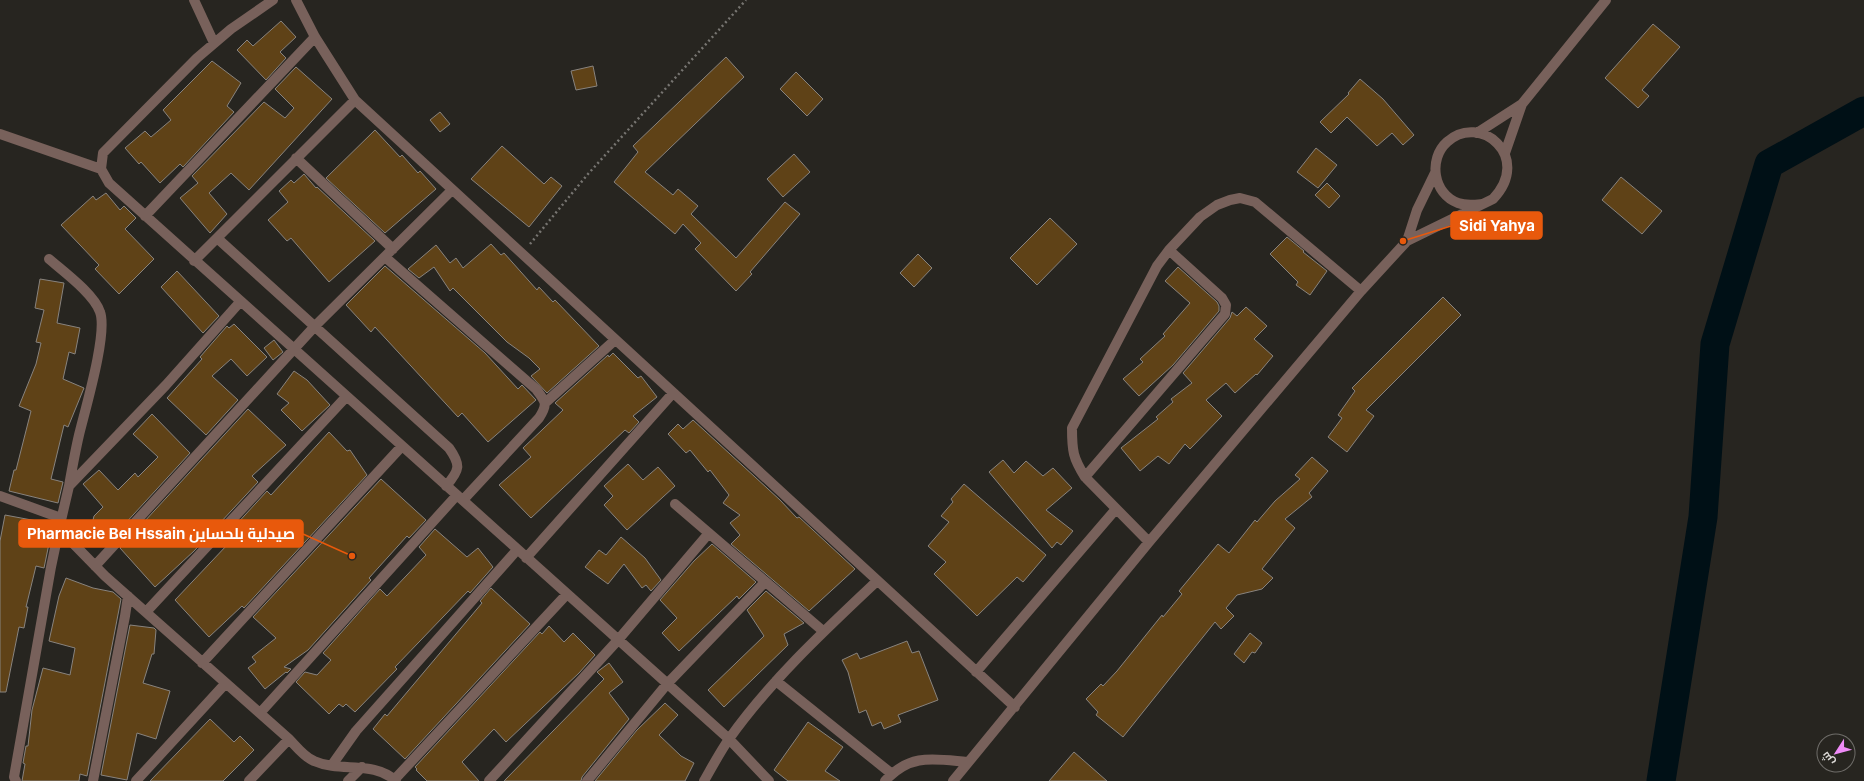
<svg xmlns="http://www.w3.org/2000/svg" width="1864" height="781" viewBox="0 0 1864 781" font-family="Inter,Cairo,sans-serif">
<rect width="100%" height="100%" fill="#272520"/>
<g fill="none" stroke-linecap="round" stroke-linejoin="round">
<!-- river -->
<path stroke="#001016" stroke-width="29" d="M1661,781L1703,517L1715,344L1769,164L1864,111"/>
</g>
<!-- building -->
<path fill="#5f4217" stroke="#88837e" d="M281,21L296,37L280,52L286,58L266,80L237,50L247,40L253,46Z
M1653,24L1680,47L1642,90L1649,96L1638,108L1605,78Z
M726,57L744,77L645,172L673,195L678,189L698,206L691,214L736,258L785,202L800,214L750,272L752,274L736,291L695,249L701,243L683,224L675,234L614,182L638,152L633,146Z
M212,61L241,83L227,106L234,112L183,167L180,164L160,183L141,162L139,164L125,148L145,131L151,137L171,120L163,110Z
M593,66L597,86L576,90L571,71Z
M296,67L332,99L249,190L231,173L209,193L227,214L210,233L180,198L198,183L192,176L264,102L285,118L294,108L275,89Z
M796,72L823,99L807,116L780,89Z
M1360,79L1383,99L1414,135L1403,145L1392,133L1377,146L1347,117L1331,133L1320,122L1349,94L1348,93Z
M440,112L450,124L440,132L430,120Z
M375,130L400,157L402,155L418,173L420,171L436,189L385,233L326,178Z
M502,146L544,184L551,177L562,186L529,227L471,179Z
M1316,148L1337,165L1318,188L1297,172Z
M794,154L810,172L783,197L767,179Z
M304,174L316,188L317,187L375,241L329,282L291,238L287,241L268,220L288,202L279,191L291,180L294,183Z
M1621,177L1662,211L1642,234L1602,200Z
M1327,183L1340,196L1329,208L1315,195Z
M106,193L120,210L124,206L136,218L125,229L154,259L119,294L95,269L99,265L61,225L93,196L96,200Z
M1050,218L1077,244L1037,285L1010,258Z
M1287,237L1304,251L1303,252L1327,271L1310,295L1296,285L1298,282L1270,254Z
M491,244L501,255L504,253L537,290L539,287L553,302L555,300L599,346L547,393L531,376L540,369L529,358L507,342L453,288L450,291L434,267L419,278L408,269L436,245L450,263L456,258L463,268Z
M918,254L932,268L914,287L900,273Z
M385,266L485,353L518,389L522,385L536,400L488,442L462,413L458,417L375,327L371,332L346,305Z
M1178,267L1217,302L1219,306V311L1173,365L1139,396L1123,379L1143,362L1140,359L1165,336L1163,334L1190,303L1165,281Z
M177,271L219,316L203,333L161,287Z
M40,279L64,283L57,323L80,328L75,354L69,352L63,379L84,388L68,427L64,425L51,479L63,482L58,503L9,491L14,470H16L31,411L19,406L36,364L41,343L36,342L44,310L35,308Z
M1443,297L1461,315L1366,410L1374,416L1347,452L1328,437L1342,418L1338,415L1355,391L1352,388Z
M1246,307L1267,326L1254,339L1273,356L1257,375L1256,374L1235,393L1226,383L1206,400L1222,416L1190,449L1185,444L1169,464L1158,456L1140,471L1121,448L1158,419L1156,417L1173,402L1171,399L1192,383L1183,373L1230,318L1232,312L1237,316Z
M234,324L267,357L247,376L231,359L212,376L238,400L206,435L167,398L202,359L200,357L227,326L229,328Z
M274,340L283,352L273,360L264,348Z
M613,353L638,378L641,376L657,397L633,416L639,422L629,433L625,430L531,518L499,485L531,457L523,448L563,410L555,403L608,355L609,357Z
M294,371L307,380L330,405L302,431L281,410L289,403L277,394Z
M248,409L286,445L252,476L258,482L194,551L155,587L120,548Z
M152,414L190,453L111,539L110,537L105,542L91,528L94,516L103,507L83,484L99,470L118,490L135,473L138,477L158,457L133,434Z
M693,420L780,500L797,518L799,517L855,569L809,611L731,544L740,535L730,523L740,515L723,503L729,495L710,470L708,472L690,450L686,453L668,434L678,424L683,429Z
M329,432L347,451L350,450L367,475L244,608L242,606L209,637L175,600L228,544L223,539L267,491L271,495Z
M1312,457L1328,471L1309,493L1312,497L1285,519L1295,528L1262,569L1273,578L1262,589L1237,595L1226,608L1234,616L1221,629L1215,622L1123,737L1096,715L1098,712L1086,699L1101,684L1103,686L1117,671L1162,615L1163,617L1182,594L1179,591L1218,544L1229,553L1255,520L1257,522L1275,501L1300,479L1295,475Z
M1003,460L1014,473L1026,461L1043,476L1053,468L1072,488L1046,510L1073,531L1061,545L1057,542L1052,548L989,472Z
M628,464L643,480L658,467L675,486L627,530L604,505L613,496L604,486Z
M381,479L426,520L409,538L407,536L369,578L371,580L308,650L284,667L291,669L287,673L286,672L265,689L248,668L256,662L252,657L276,638L253,617Z
M964,484L1046,555L1023,582L1017,577L977,616L934,574L946,562L928,546L949,522L941,516L953,502L951,499Z
M5,515L53,524L44,568L36,566L26,607H28L24,628L19,627L6,692H0V541Z
M435,529L467,557L478,548L493,567L470,593L468,591L395,667L397,669L355,712L346,704L343,707L339,704L329,714L296,682L305,672L317,675L331,660L323,653L380,589L387,596L426,555L419,547Z
M621,537L645,558L661,580L651,591L646,585L642,588L624,564L608,584L585,567L599,550L606,555Z
M712,544L756,582L739,599L737,596L679,651L662,633L677,618L660,600L694,561Z
M66,578L93,588L113,592L121,599L87,776L80,774L79,781H22L25,764L23,763L26,746H28L32,710L43,668L70,675L75,648L49,641L59,596Z
M491,588L530,624L405,759L373,729L385,714L387,716L482,603L480,601Z
M766,591L804,623L784,634L788,645L724,707L708,690L764,636L747,610Z
M130,625L154,628L156,630L154,654H152L143,683L170,691L156,739L137,733L127,780L101,775Z
M549,626L564,642L573,633L595,655L579,673L506,742L494,729L462,762L479,781H427L416,770L417,769L415,767L540,632L542,634Z
M1250,633L1262,643L1255,653L1252,652L1244,663L1234,654Z
M907,641L912,653L919,651L938,700L898,715L901,722L884,729L881,722L872,726L866,710L859,713L848,672L842,660L857,653L860,659Z
M609,663L623,682L609,693L629,719L582,777L581,781H504L604,679L597,672Z
M665,703L678,715L659,735L681,756L694,763L685,781H595L637,730Z
M210,719L234,742L240,736L254,750L223,781H150Z
M808,722L843,747L825,771L840,781H788L774,770Z
M1074,752L1107,781H1049Z"/>
<g fill="none" stroke-linecap="round" stroke-linejoin="round">
<!-- path -->
<path stroke="#777571" stroke-width="2.5" stroke-dasharray="2 3" stroke-linecap="butt" d="M530,244L588,174L746,0"/>
<!-- minor -->
<path stroke="#78615b" stroke-width="10" d="M194,0L214,43
M273,0L231,29L197,58L103,153L101,169L109,183L729,739L769,781
M296,0L315,37L355,100L1015,707
M1477,133L1522,104L1606,0
M0,134L101,169
M1505,153L1522,104
M296,158L393,249
M145,216L315,37
M217,238L449,448C461,465 460,470 446,486
M1407,241L1417,210L1435,173
M385,257L536,389C546,402 548,404 539,418L463,500
M49,259C64,272 94,294 100,312C108,333 85,410 79,435C75,452 72,469 69,486
M194,261L355,100
M240,302L166,385L69,486L59,529L105,576L289,739C296,746 304,757 314,761C341,773 373,760 396,781
M545,403L615,340
M1085,477C1073,458 1072,451 1072,428L1157,266L1169,250L1200,217L1217,205L1230,200L1240,198L1255,202L1361,291
M0,496L61,518
M675,504L823,631
M1149,542L1085,477L1225,314L1226,305L1222,298L1169,250
M526,558L673,393
M95,566L315,326L452,190
M146,612L346,397
M202,663L402,446
M976,672L1116,509
M776,681L892,774
M260,713L457,495
M332,765L356,731L517,550
M395,779L567,594
M16,781L14,777L51,567L59,529
M93,781L125,616L128,596
M136,781L225,684
M249,781L289,739
M348,781L362,767
M489,781L618,640L709,533
M587,781L667,684L765,582
M704,781C712,767 720,752 729,739C771,680 825,630 877,581
M885,781C910,753 934,759 967,762
M953,781L1149,542L1361,291L1407,241L1493,199C1533,157 1480,112 1447,142C1428,159 1433,194 1458,203C1466,206 1473,205 1482,204"/>
</g>
<!-- callouts -->
<path fill="none" stroke="#e8590c" stroke-width="1.5" d="M1403 241L1451 226M352 556L303 534"/>
<g fill="#e8590c" stroke="#272520" stroke-width="1.5">
<circle cx="1403" cy="241" r="4"/>
<circle cx="352" cy="556" r="4"/>
</g>
<g fill="#e8590c" stroke="#e8590c" stroke-width="1.5">
<rect x="1451" y="212" width="91" height="27" rx="4"/>
<rect x="19" y="520" width="284" height="27" rx="4"/>
</g>
<g font-size="15" text-anchor="middle" font-weight="bold" fill="#fff">
<text x="1497" y="231">Sidi Yahya</text>
<text x="161" y="539">Pharmacie Bel Hssain صيدلية بلحساين</text>
</g>
<!-- north arrow -->
<g transform="translate(1836 753) rotate(234)"><circle r="19" fill="#272520" stroke="#6f6d69"/>
<path d="M0-3L7 15L0 10L-7 15Z" fill="#ef8bf7"/>
<text y="-6" font-size="11" font-weight="bold" text-anchor="middle" fill="#dcdad7">ش</text>
</g>
</svg>
